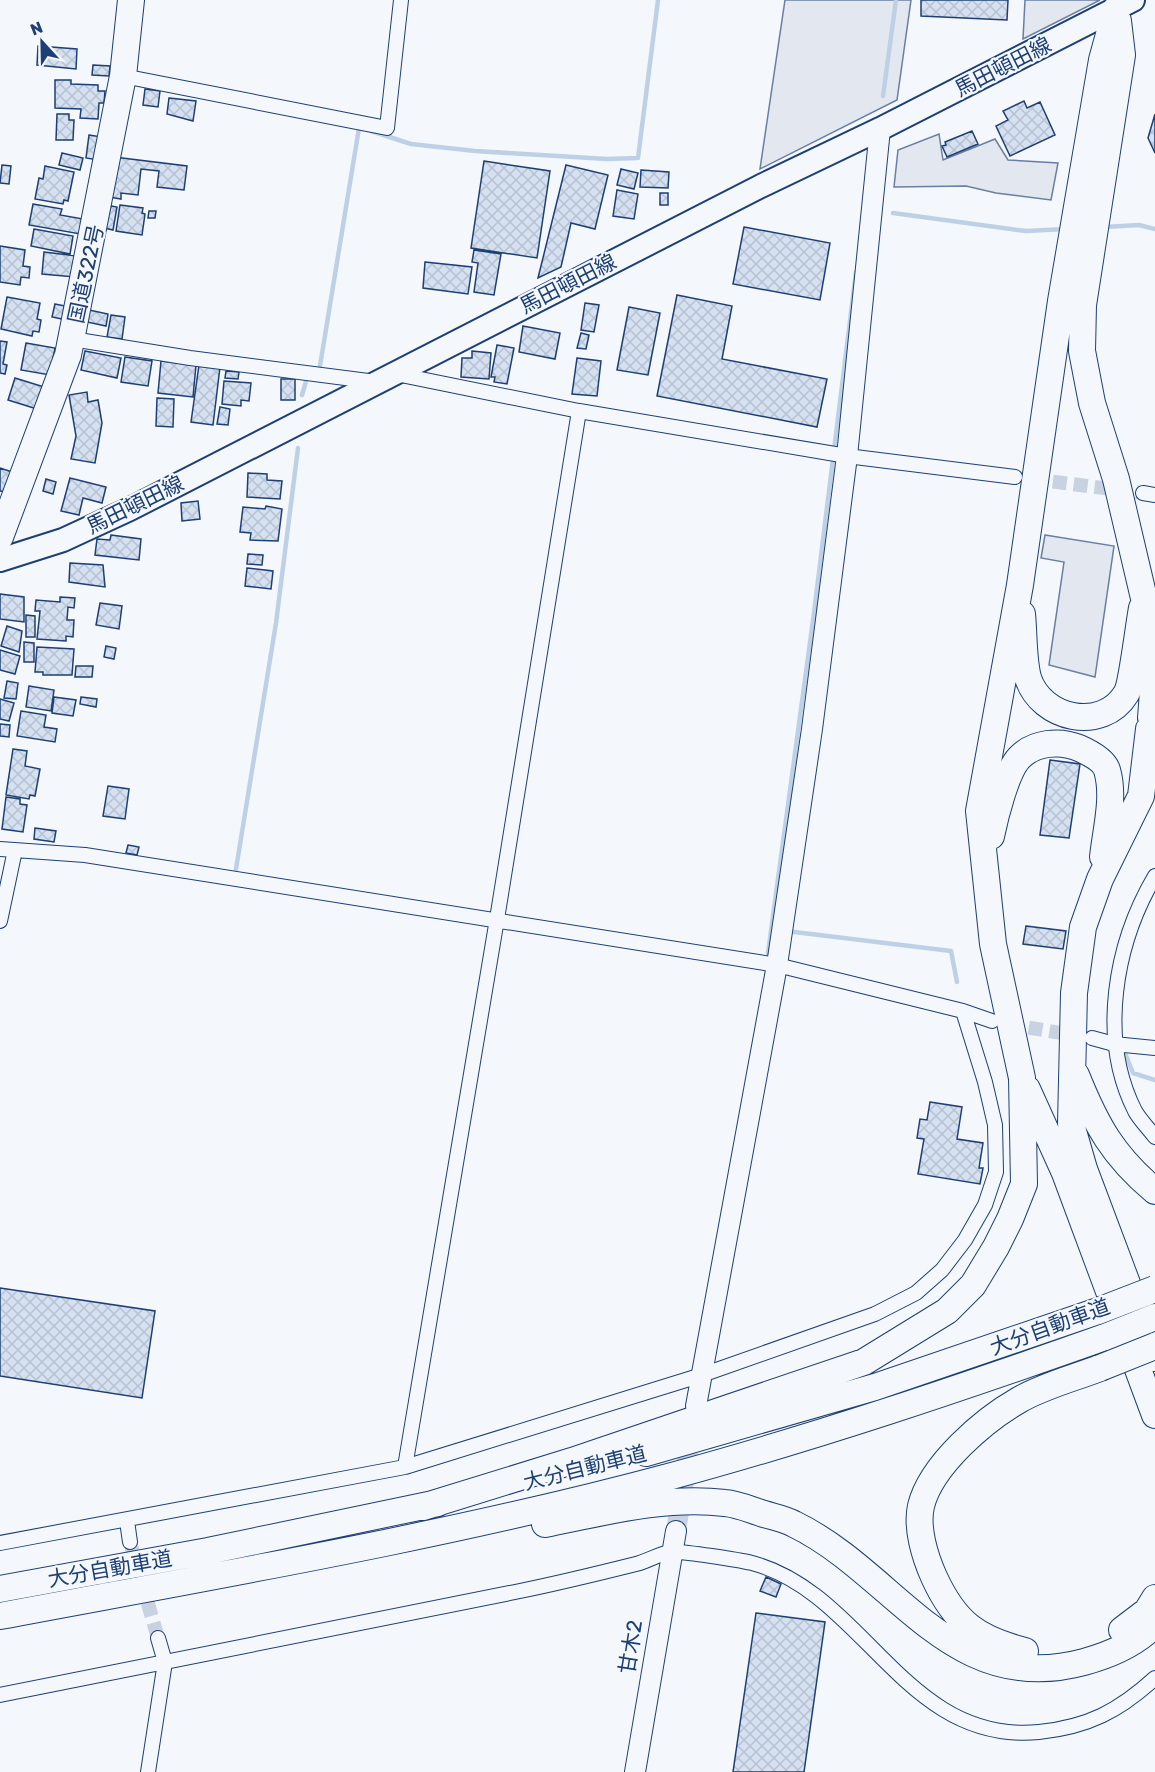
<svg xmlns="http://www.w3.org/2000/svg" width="1155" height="1772" viewBox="0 0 1155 1772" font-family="Rubik,'Noto Sans JP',sans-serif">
<defs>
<pattern id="building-cross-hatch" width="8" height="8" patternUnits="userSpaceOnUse" patternTransform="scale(1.5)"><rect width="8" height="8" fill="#d5e0f0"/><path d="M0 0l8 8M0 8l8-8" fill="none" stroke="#b6c1d1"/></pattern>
</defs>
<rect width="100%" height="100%" fill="#f4f7fb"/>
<!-- parking -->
<path fill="#e3e8f0" stroke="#687fa3" stroke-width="1.5" d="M785,0H911L897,100L760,169Z
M1025,0H1100L1023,39Z
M939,134L943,160L995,139L1008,160L1058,163L1051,200L996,193L966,186L894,187L898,150Z
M1045,535L1114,546L1095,677L1049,665L1064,562L1041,558Z"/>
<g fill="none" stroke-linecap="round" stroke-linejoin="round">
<!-- stream -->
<path stroke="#bed0e5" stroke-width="4.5" d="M883,96L896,0
M371,131L411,144L475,151L607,159L638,158L658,0
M893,213L1026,231L1066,229
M1104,227L1139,225L1155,229
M319,372L359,128L363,129
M302,395L307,378
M236,869L276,623L298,448
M786,931L951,951L957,982
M768,953L814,613L856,272
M1123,1048L1133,1073L1155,1080"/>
</g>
<!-- building -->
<path fill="url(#building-cross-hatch)" stroke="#1d3f73" stroke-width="1.5" d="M921,0H1008L1007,20L921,16Z
M38,46L77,49L76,69L37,65Z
M93,65L110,66L109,76L92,75Z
M55,80H71V84L98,85V91H105L104,103H99L98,119L80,118L81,109L55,108Z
M145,89L160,91L158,107L143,105Z
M169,98L196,101L193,121L167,114Z
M1024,101L1027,108L1040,102L1055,135L1010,156L996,126L1008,120L1003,111Z
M57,114H69V120H74L73,140H56Z
M1155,114V153L1148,138Z
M972,131L978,144L947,157L942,146L946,145L945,142Z
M89,135L102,137L98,160L86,158Z
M62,153L83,158L80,170L59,165Z
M114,157L187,166L184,190L157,187L159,171L141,169L138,195L121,193V199L109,197Z
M484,161L550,171L537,258L471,248Z
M2,165L11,166L9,184L0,183Z
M566,165L608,175L595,229L571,223L561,267L538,278Z
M45,166L74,172L68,201L64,200L63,204L35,199L39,178L43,179Z
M621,169L638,173L634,189L617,185Z
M641,170L669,172L668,188L640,187Z
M617,190L638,194L634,219L613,216Z
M660,193H668V205H660Z
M33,204L62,209L60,215L89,220L86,235L29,225Z
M120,205L143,208L142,213L145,214L142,235L116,231Z
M111,206L117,207L113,230L104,228Z
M149,211H156L155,218H148Z
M744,227L830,243L820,300L733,284Z
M34,229L73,236L70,254L31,246Z
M0,246L25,250L23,266L30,267L29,278L21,277L20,285L0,282Z
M474,250L501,254L494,295L474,292L478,263L472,262Z
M44,252L77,256L75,277L42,274Z
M425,262L472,267L468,294L423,288Z
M677,295L732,306L722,359L827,379L817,427L657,396Z
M7,297L40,303L37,319L41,320L39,332L33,331L32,336L1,329Z
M585,303L599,305L594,332L581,330Z
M55,304L70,307L67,320L52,317Z
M629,307L660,313L648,375L617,370Z
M89,310L108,314L106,326L87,322Z
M111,315L125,317L122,339L107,337Z
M523,326L560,333L555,359L519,352Z
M581,333L589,335L586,349L577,348Z
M0,341L7,342L3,364L7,365L5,374L0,373Z
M26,343L55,348L50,375L21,370Z
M497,345L514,348L507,384L494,382L495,377H491Z
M85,351L121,358L117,378L81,370Z
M472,351L491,353L489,379L461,377L462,358H472Z
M125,357L152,361L148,386L121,382Z
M577,358L601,361L597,396L572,394Z
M161,361L196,365L193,397L158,393Z
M199,365L220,367L213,425L191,422Z
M226,371L239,372L238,379L225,378Z
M15,378L44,387L37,409L8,400Z
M281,379H295V400H281Z
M224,381L251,383L249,401L241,400V406L222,404Z
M87,392L88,402L98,400L102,423L95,463L71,459L76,436L69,395Z
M157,398L174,399L173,427L156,426Z
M220,407L230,409L228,425L217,424Z
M0,468L12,472L5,492L0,491Z
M248,473L267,474V480L282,481L280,499L247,497Z
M70,478L106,487L102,503L83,498L79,515L61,511Z
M46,479L56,482L53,494L43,491Z
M198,501L200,519L182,521L181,503Z
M266,506L282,509L278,541L250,540L251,533L240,532L243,507L265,509Z
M111,535L141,539L139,560L95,555L97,539L110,540Z
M248,554L263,555L262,565L247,564Z
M70,563L103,565L105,587L69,582Z
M247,568L273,571L271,589L245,586Z
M0,594L24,597V622L0,619Z
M60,597L75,598L74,608L68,607L67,620H74L73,637L66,636V641L37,639L40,611H35L36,600L60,602Z
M100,603L122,606L119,629L96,625Z
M26,615L35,616V637H26Z
M7,626L22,631L19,652L1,646Z
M24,642L34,643V662H24Z
M106,646L116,648L114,659L104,657Z
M37,647L74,649L72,675H43V672H35Z
M0,650L20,656L15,674L0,670Z
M76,666H93L92,677H75Z
M7,681L18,683L16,699L4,698Z
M29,686L54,690L51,711L26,707Z
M54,697L76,700L73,716L52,713Z
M81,697L97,699L96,707L80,704Z
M0,699L14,703L9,721L0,719Z
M21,711L46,715L44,727L57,729L55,742L17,736Z
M0,724L10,725L9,737L0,736Z
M13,749L27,751L25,766L40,769L35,796L30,795L29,799L6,795Z
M1050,760L1080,764L1069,838L1040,835Z
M108,786L129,789L125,819L103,816Z
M6,797L20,799V804L27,805L23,832L2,829Z
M35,828L56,831L54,842L34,839Z
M128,845L139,847L137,855L126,853Z
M1026,926L1066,931L1063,949L1023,944Z
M930,1102L962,1107L957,1139L983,1143L979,1168H983L980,1184L918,1174L924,1139L917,1138L920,1119L927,1120Z
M0,1288L155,1311L142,1398L0,1376Z
M766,1577L781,1584L776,1597L760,1591Z
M756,1613L825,1622L804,1772H733Z"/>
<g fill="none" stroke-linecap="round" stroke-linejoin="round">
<!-- street-tunnel -->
<path stroke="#c9d2e0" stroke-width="14" stroke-dasharray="14 7" stroke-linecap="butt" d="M1032,479L1143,493
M1008,1024L1078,1036
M130,1542L158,1638"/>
<!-- secondary-tunnel -->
<path stroke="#c9d2e0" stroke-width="20" stroke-dasharray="20 10" stroke-linecap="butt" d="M676,1531L692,1430"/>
<!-- street casing -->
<g stroke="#1d3f73" stroke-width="16">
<path id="street" d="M123,76L387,128L401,0
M72,339L190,358L376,382
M396,374L579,411L847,456L1015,477
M1143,493L1155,495
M0,849L85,855L777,965L963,1011L992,1021
M1155,876C1115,944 1098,1038 1135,1111C1140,1120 1149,1129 1155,1137
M0,921L15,850
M1092,1038L1114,1044L1155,1048
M405,1467L497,919L579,411
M127,1521L130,1542
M0,1543L405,1467L702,1375L875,1314L916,1293L942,1270L965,1240L985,1205L996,1172L995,1125L985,1082L963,1011
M0,1695C171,1661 343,1627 515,1592C555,1584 596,1574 636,1564C648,1561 660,1553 672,1552C684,1551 739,1560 752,1563C865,1593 905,1745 1039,1732C1088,1727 1119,1711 1155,1678
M148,1772L165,1662L158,1638"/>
</g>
<!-- secondary casing -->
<g stroke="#1d3f73" stroke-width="22">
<path id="secondary" d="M696,1406L777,965L812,729L847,456L880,129
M635,1772L676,1531"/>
</g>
<!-- primary casing -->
<g stroke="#1d3f73" stroke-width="26">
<path id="primary" d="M0,560L63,540L130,509L761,186L880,129L1133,0"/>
</g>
<!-- highway casing -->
<g stroke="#1d3f73" stroke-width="28">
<path id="highway" d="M1118,21L1122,55L1083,305L1082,351L1092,403L1116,479L1155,645
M0,537L68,355L123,76L131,0
M1022,614C1024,634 1023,659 1028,678C1041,719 1102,733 1126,694C1132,685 1139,623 1142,608
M1151,718L1155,665
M1149,729L1141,796L1100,879L1083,927L1074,993L1071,1124L1084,1169L1155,1358
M991,836C995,817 1006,772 1019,758C1034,742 1060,740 1079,748C1088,752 1104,760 1107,770C1115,797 1106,829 1103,857
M1076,1075C1096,1125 1113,1156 1155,1191
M1027,1089L1065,1173L1155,1415
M646,1453L875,1387L1098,1311
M423,1507L572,1461L864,1362L947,1311L973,1285L996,1247L1010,1219L1024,1184L1022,1078L993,944L979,811L1020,585L1061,301L1102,60L1116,9
M545,1524C605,1512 664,1496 725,1503C738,1504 751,1510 764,1514C774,1517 785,1519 794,1524C897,1574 951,1698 1084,1662C1110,1655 1136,1644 1155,1624
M0,1589L208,1551L438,1503
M0,1616C224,1574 448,1536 668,1477C816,1437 961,1388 1105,1337
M1122,1630L1147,1611L1155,1598
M1025,1651C977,1639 955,1623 934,1577C925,1557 916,1528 921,1506C931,1465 984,1420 1019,1400C1043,1386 1074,1378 1100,1368"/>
</g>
<!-- street -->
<use href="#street" stroke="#f4f7fb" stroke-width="14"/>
<!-- secondary -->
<use href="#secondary" stroke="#f4f7fb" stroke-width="20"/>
<!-- primary -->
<use href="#primary" stroke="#f4f7fb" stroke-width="22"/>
<!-- highway -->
<use href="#highway" stroke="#f4f7fb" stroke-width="26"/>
<!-- highway-bridge casing -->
<g stroke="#1d3f73" stroke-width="28" stroke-linecap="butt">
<path id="highway-bridge" d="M1098,1311L1155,1289
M1105,1337L1155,1317
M1100,1368L1155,1346"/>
</g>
<!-- highway-bridge -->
<use href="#highway-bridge" stroke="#f4f7fb" stroke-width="26"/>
</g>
<g text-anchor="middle" stroke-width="4.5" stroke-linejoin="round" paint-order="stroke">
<!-- street labels -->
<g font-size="21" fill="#1d3f73" stroke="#f4f7fb">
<text transform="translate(1003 67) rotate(-27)" y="7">馬田頓田線</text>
<text transform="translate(86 274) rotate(-78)" y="7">国道322号</text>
<text transform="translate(568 284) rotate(-27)" y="7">馬田頓田線</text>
<text transform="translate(135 505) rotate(-26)" y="7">馬田頓田線</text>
<text transform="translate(1050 1327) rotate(-20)" y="7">大分自動車道</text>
<text transform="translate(585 1468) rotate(-14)" y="7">大分自動車道</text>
<text transform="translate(110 1569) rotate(-10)" y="7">大分自動車道</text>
<text transform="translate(631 1647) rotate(-81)" y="7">甘木2</text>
</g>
</g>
<!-- north arrow -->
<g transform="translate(42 42) rotate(338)" stroke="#f4f7fb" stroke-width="4.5" paint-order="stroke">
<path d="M0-4.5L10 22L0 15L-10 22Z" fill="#1d3f73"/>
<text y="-9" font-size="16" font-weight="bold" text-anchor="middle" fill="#1d3f73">N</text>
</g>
</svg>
